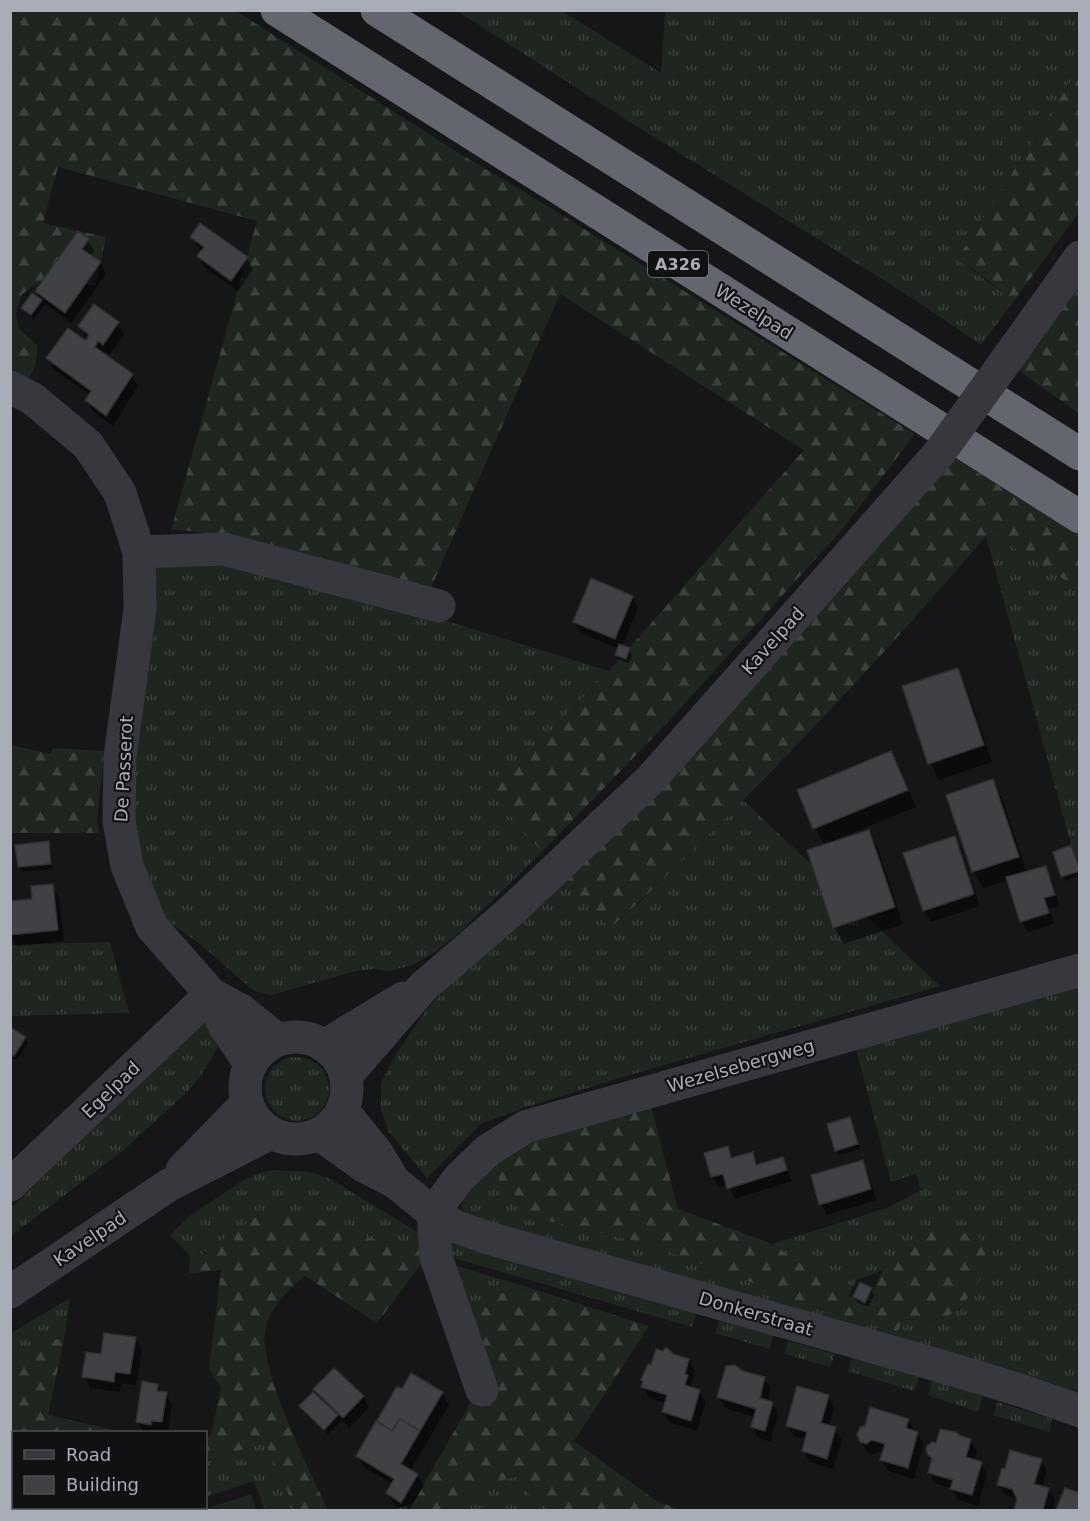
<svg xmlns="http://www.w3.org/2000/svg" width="1090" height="1521" viewBox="0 0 1090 1521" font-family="'DejaVu Sans',sans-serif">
<defs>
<pattern id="grass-tufts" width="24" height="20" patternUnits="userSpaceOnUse" patternTransform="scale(1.5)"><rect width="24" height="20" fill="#1e261f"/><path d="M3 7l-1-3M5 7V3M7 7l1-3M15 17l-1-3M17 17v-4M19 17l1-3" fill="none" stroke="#3c433d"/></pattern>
<pattern id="forest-firs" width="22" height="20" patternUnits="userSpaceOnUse" patternTransform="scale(1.5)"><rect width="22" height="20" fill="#1e261f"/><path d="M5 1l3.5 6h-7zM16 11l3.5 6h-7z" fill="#3c433d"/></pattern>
</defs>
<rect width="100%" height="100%" fill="#161618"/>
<!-- grass -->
<path fill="url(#grass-tufts)" d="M11,10L24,11L11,86L10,11Z
M457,11H562L661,73L665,11H1079V69L957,259L1014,301L981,345L917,301L633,124Z
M993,534L1079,589V873L986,536Z
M186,549L304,577L609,671L491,793L542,852L462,930L437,951L413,965L388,971L373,969L356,971L271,995L254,991L200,944L172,924L159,911L127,837L144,565Z
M743,800L940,986L616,1079L524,1108L481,1124L427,1178L389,1132L381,1110V1083L396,1054L427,1009L462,971L563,879L610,928L637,905Z
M110,942L129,1013L11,1016V945Z
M1079,977V1398L467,1215L462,1209L463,1194L503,1151L537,1218L648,1244L826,1310L898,1332L902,1319L938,1321L960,1309L985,1272L907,1243L883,1270L857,1280L848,1296L772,1244L887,1208L921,1190L916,1174L891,1182L854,1041Z
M204,1021L216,1033L218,1047L200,1077L188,1091L125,1149L11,1236V1208Z
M265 1089a32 32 0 1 1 64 0a32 32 0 1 1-64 0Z
M276,1170L310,1172L330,1179L426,1237L422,1250L367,1237L336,1224L274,1213L261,1214L201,1254L190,1256L170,1235L188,1217L244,1180L258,1173Z
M454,1241L698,1307L692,1327L443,1255L444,1246Z
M447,1263L530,1288L489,1295L470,1336Z
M70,1298L64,1339L44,1340L11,1357V1333Z
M721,1315L775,1331L769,1349L715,1333Z
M788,1341L835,1354L830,1367L785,1354Z
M853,1355L920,1375L914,1391L848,1371Z
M933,1376L984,1391L978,1412L928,1395Z
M998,1402L1052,1419L1049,1432L993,1415Z
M265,1443L296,1510H265L254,1481L206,1497V1461Z
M518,1476L532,1499L550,1510H446L472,1489Z"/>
<!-- forest -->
<path fill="url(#forest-firs)" d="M24,11H236L457,152L531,196L915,434L840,532L667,723L542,852L491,793L609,671L804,450L560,294L429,592L252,542L192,531L171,530L257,221L58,167L43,223L106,237L95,286L61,278L41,281L22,294L16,313L19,329L37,345C38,364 33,373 22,387L11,380L10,86Z
M1079,69V212L1014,301L974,270L957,259Z
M1079,271V413L1013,367Z
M948,454L1079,536V589L993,534L986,536C900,637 810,734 716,827C681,861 647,896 610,928L563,879Z
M11,745L50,754L53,748L104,751L97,822L99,833H11Z
M649,1099L678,1209L772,1244L848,1296L866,1304L883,1270L907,1243L922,1231L977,1234L986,1249L985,1272L960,1309L938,1321L902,1319L898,1332L826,1310L648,1244L537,1218L516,1204L500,1187L498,1165L503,1151Z
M274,1213L318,1219L336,1224L367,1237L422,1250L425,1259L377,1323L305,1276C288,1290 273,1304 266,1326C255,1364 311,1473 328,1510H296L265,1443L206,1461V1439L211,1435L221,1388L209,1369L221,1270L189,1273L190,1256L201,1254L261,1214Z
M530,1288L649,1326L574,1441L658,1502L683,1510H550L532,1499L518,1476L472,1489L446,1510H394L413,1503L475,1395L470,1336L472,1307L489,1295Z
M64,1339L48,1415L122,1432H14V1494L11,1495V1357L44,1340Z"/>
<!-- pitch -->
<path fill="#1e261f" d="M251,1494L256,1510H202Z"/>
<!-- shadow -->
<path fill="#0007" d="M192,237L247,258L253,269L238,291L205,268L199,256L203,251L198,248Z
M88,240L94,251L90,256L100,263L106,274L71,323L45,304L34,319L26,313L23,308L32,295L43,302L36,291Z
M118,324L124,335L109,355L105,351L103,355L131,375L138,386L113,426L93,412L87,400L90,395L54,370L48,359L88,339L80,327Z
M632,597L638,608L622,647L629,650L632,655L629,663L620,660L617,655L619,649L581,633L574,622Z
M957,669L966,686L992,762L939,780L930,763Z
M891,753L900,769L916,807L840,838L841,841L869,831L878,848L903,924L844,944L834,927L825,846L815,828Z
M992,781L1002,798L1027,873L1045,868L1051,879L1060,906L1049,909L1054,924L1028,932L1021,921L1009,880L983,888L974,872L948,796Z
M954,838L960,848L980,906L931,922L924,911L905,854Z
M48,843L51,848L53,869L22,872L19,867Z
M1071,847L1080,871V876L1066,881L1063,876Z
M52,886L59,897L64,941L16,946L10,937V902L34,900Z
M10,1029L25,1038L28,1043L17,1060L10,1056Z
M849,1119L860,1149L839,1155L836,1150Z
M727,1148L734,1159L752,1154L759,1165L782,1158L792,1181L735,1199L728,1185L719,1187L712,1176Z
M862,1161L868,1172L876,1200L827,1215L821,1204Z
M871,1290L874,1295L868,1307L857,1302L854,1297Z
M135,1339L142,1350L136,1385L121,1383L120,1392L90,1388L84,1377L103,1356Z
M673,1355L688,1360L695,1371L691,1384L693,1389L699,1391L706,1402L697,1431L670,1423L663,1412L666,1403L649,1398L643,1387L652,1366Z
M742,1372L764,1378L771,1389L767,1402L772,1403L778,1414L771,1442L759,1438L752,1427L755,1417L725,1408L719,1397Z
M412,1375L442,1393L449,1405L410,1471L417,1475L424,1486L409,1510H404L394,1504L387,1493L393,1484L364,1467L358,1456L397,1388L402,1391Z
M157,1385L162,1393L166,1394L172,1405L168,1432H144L138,1422Z
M315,1390L363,1396L369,1407L350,1428L342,1420L328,1434L301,1406L321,1400Z
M828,1396L834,1408L829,1427L835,1429L842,1440L833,1469L810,1462L803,1451L807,1440L794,1436L787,1425Z
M908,1420L924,1444L914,1479L888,1471L882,1460L884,1453L878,1451L873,1454L868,1453L861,1441Z
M958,1436L970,1440L977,1451L974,1461L981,1463L987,1474L978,1506L958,1500L952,1488L936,1484L929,1473L933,1461L929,1455L937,1445Z
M1041,1460L1047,1471L1042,1487L1048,1489L1055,1500L1052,1510H1016L1019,1499L1005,1495L998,1484Z
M74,1508H77L78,1510H65Z
M91,1508H103L92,1510Z"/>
<!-- building -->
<path fill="#404145" stroke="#303034" stroke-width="1.5" d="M200,223L248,257L231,281L197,256L204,247L190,237Z
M78,231L89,239L82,249L101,262L65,313L35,291Z
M32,293L42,300L31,315L21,308Z
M94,304L119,322L103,345L98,341L95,347L133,374L106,416L85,400L91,391L46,358L68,328L85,340L87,338L89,335L78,326Z
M591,578L633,596L615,639L573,622Z
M619,644L630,648L626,659L615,655Z
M958,668L984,745L928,764L902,686Z
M891,751L908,790L813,829L797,790Z
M993,779L1019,857L972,872L946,795Z
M869,830L895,907L833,928L807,850Z
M955,836L974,894L923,911L903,853Z
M49,841L51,864L18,867L15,845Z
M1071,845L1080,871L1061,877L1053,852Z
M1046,866L1055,895L1044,898L1049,913L1020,922L1006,877Z
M53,884L58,930L10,935V901L32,899L31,886Z
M10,1027L26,1037L14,1056L10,1054Z
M850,1117L858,1144L835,1151L827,1124Z
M728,1146L731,1158L753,1152L756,1165L783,1157L787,1170L727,1189L723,1174L711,1177L704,1153Z
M863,1160L871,1189L819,1205L811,1175Z
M860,1282L872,1288L865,1303L853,1297Z
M104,1333L136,1337L130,1374L115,1372L114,1382L82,1377L86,1352L101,1354Z
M666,1347L673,1354L689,1359L685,1374L688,1375L685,1385L700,1390L691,1421L662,1412L667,1395L641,1387L643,1382L641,1380L648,1364L651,1365L656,1349L663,1351Z
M735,1365L743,1371L765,1377L760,1398L773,1402L765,1431L751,1427L756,1409L717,1397L726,1366Z
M334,1368L364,1396L343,1418L313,1389Z
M411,1373L443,1392L420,1431L400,1419L392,1431L377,1421L397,1386L402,1389Z
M142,1381L158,1384L157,1391L167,1392L162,1422L152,1421L151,1425L136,1422Z
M797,1386L829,1395L821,1423L836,1427L827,1459L802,1451L807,1432L786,1426Z
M313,1392L338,1415L324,1430L299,1406Z
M870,1407L909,1419L906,1428L918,1432L908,1468L880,1460L885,1444L872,1440L866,1444L860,1442L857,1435L860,1427L865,1426Z
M400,1419L420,1431L401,1464L418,1474L401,1503L386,1493L394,1479L356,1456L376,1421L392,1431Z
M940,1429L956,1432L959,1435L971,1439L966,1457L982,1462L972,1495L950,1489L953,1480L928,1473L932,1458L928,1455L926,1450L927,1446L932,1442L936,1443Z
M1010,1450L1042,1459L1034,1484L1049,1488L1043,1510H1014L1017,1499L1012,1489L997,1485L1002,1468L1005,1469Z
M1065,1488L1080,1493V1510H1056Z"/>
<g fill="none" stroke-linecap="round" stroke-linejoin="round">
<!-- minor -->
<path stroke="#37383d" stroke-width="33" d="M1015,348L1080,257
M10,387L33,399L88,445L120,493L139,552L140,609L120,757L119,821L127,866L152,927L211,994L224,1025L251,1065
M139,552L224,549L439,606
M211,994L242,1011L278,1040
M245 1088a51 51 0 1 1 102 0a51 51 0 1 1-102 0Z
M324,1046L403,998
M346,1076L423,987L510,912L651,779L940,452
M342,1110L377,1153L392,1178
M319,1134L364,1166L395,1182L433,1213L457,1227L485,1237L934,1364L1020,1390L1080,1411
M182,1170L247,1103
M10,1185L211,994
M433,1213L459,1178L487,1151L525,1127L1080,970
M433,1213L436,1257L482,1390
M10,1292L169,1185L271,1133"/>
<!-- highway -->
<path stroke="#63666e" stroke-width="33" d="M277,10L1080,517
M377,10L1080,454"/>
<!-- minor-bridge -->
<path stroke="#37383d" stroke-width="33" d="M940,452L1015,348"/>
</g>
<g text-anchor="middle" stroke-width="4.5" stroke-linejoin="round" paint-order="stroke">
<!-- shield labels -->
<rect fill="#111113" stroke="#7b7e86" stroke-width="1.5" x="648" y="251" width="60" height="26" rx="4.5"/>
<g font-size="16" font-weight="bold" fill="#a8adb8">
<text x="678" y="270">A326</text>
</g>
<!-- street labels -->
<g font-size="18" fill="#a8adb8" stroke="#111113">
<text transform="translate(754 312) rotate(32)" y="6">Wezelpad</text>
<text transform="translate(773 641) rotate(-48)" y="6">Kavelpad</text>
<text transform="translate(124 769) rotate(-87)" y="6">De Passerot</text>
<text transform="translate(741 1066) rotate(-16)" y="6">Wezelsebergweg</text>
<text transform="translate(111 1090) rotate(-44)" y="6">Egelpad</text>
<text transform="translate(90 1239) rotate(-34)" y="6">Kavelpad</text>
<text transform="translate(756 1314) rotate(16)" y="6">Donkerstraat</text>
</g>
</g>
<!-- border -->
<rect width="1090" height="1521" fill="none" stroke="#a8adb8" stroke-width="24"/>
<!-- legend -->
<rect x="12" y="1431" width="195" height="78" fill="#111113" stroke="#4d4f55" stroke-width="1.5"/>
<rect x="24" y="1450" width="30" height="9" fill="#37383d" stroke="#4d4f55" stroke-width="1.5"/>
<text x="66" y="1461" font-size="18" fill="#a8adb8">Road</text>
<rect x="24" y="1476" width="30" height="18" fill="#404145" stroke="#4d4f55" stroke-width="1.5"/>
<text x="66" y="1491" font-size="18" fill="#a8adb8">Building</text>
</svg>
